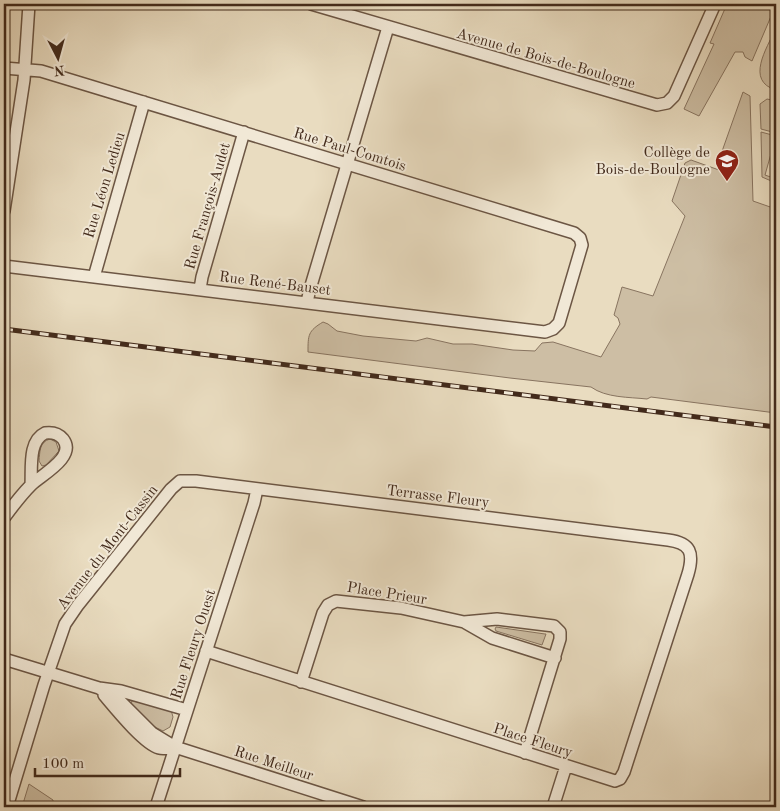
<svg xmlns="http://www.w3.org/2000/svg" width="780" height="811" viewBox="0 0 780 811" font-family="'Old Standard TT',serif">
<rect width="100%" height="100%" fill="#e9dcc0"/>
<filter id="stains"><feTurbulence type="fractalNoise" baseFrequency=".004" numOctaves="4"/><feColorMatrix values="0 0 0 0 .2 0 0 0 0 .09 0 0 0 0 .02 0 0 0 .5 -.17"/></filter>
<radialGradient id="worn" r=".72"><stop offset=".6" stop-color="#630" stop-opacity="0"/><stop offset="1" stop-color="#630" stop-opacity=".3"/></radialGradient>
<!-- green -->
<path fill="#cdbea4" stroke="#887460" d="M727,4H768L772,14L752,61L745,57L743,52H735L699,116L684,109L714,44L710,43Z
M775,30H776V90C745,81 767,48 775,30Z
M743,92L750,96L753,201L776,209V413L651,397L647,399C629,397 606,398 591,387L510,378L308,352C308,335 308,331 323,322L328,324L337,331L363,336L416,341L427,338L453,344H472L513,350L535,351L542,343L553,342L601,357L620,324L618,318L614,315L622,287L653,296L685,216L672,201L685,163L691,160L719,170L721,165L720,157Z
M767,99L776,101V133L761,129L760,104Z
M761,132L776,136L765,175L776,179V183L762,177Z
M50,439L56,442L59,451L46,465L42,466L39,461C40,452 39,442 50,439Z
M496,627L545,634H546L542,645L496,631L495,629Z
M134,700L171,710L173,717L170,727L163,731L151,725L132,705L131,702Z
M29,784L53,800V802L58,804L57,807H22Z"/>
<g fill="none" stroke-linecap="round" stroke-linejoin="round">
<!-- minor casing -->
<g stroke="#6c5644" stroke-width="14">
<path id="minor" d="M311,4L657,105L667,103L674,96L715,4
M4,68L41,71L574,233L580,238L582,245L559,323L553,329L545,332L4,266
M4,211L24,80L29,4
M94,277L144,102
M200,289L202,277L244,132
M307,302L310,289L388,27
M4,518C12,507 21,495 31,485C41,475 77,457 63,439C58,433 52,432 45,433C28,441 32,468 31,485
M464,622L492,638L555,658
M4,659L99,688L121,691L187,710
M301,682L323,613L328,605L336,601L401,608L464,622L497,619L554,626L560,632V639L525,753
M99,688L120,701L152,733L175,747L363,807
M104,695C115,708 144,744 159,748C163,749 170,748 175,747
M7,807L44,685L65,624L78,605L171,489L180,481H196L668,540C691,543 694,553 688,574L624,772L620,779L615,781L206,651
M156,807L254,503L257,489
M553,807L566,766"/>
</g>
<!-- minor -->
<use href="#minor" stroke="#f1e8d6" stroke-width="11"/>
<!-- rail casing -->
<g stroke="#422a1b" stroke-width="5">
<path id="rail" d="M4,329L776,427"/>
</g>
<!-- rail -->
<use href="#rail" stroke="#f1e8d6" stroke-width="3" stroke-dasharray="9" stroke-linecap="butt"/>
</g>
<!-- icons -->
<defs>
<g id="university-pin" transform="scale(1.25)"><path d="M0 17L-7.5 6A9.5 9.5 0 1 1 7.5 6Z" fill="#8f2418" stroke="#f1e8d6"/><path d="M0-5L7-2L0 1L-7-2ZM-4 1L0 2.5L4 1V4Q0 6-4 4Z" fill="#fff"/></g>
</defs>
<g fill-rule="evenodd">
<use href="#university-pin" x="727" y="161"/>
</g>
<g text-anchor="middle" stroke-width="4" stroke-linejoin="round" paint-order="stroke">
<!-- street labels -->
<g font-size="15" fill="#422a1b" stroke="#f1e8d6">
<text transform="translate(546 58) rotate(16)" y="5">Avenue de Bois-de-Boulogne</text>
<text transform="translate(350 149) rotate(17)" y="5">Rue Paul-Comtois</text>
<text transform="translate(104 185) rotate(-73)" y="5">Rue Léon Ledieu</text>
<text transform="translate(207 206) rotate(-74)" y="5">Rue François-Audet</text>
<text transform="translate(275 283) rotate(7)" y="5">Rue René-Bauset</text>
<text transform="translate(438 496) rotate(7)" y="5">Terrasse Fleury</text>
<text transform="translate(107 547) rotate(-52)" y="5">Avenue du Mont-Cassin</text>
<text transform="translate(387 593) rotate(9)" y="5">Place Prieur</text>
<text transform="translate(193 644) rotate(-72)" y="5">Rue Fleury Ouest</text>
<text transform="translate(533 740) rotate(18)" y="5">Place Fleury</text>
<text transform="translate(274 763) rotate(18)" y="5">Rue Meilleur</text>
</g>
<!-- poi labels -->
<g font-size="15" fill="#422a1b" stroke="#f1e8d6" text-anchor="end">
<text x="710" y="157">Collège de<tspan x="710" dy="17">Bois-de-Boulogne</tspan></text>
</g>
</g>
<!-- margin -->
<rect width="780" height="811" fill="none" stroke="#e9dcc0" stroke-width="20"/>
<rect x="5" y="5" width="770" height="801" fill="none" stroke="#422a1b" stroke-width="2.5"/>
<rect x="10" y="10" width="760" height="791" fill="none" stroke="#422a1b"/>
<!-- north arrow -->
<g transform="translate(58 58) rotate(174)" stroke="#f1e8d6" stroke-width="4" paint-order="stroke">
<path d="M0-4L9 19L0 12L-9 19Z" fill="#422a1b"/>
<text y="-8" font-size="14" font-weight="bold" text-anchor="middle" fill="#422a1b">N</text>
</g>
<!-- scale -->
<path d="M35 768v8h145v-8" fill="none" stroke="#422a1b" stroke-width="2.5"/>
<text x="42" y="768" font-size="15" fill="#422a1b" stroke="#f1e8d6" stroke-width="4" paint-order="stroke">100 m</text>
<rect width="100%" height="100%" filter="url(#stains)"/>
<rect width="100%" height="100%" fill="url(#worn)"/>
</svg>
